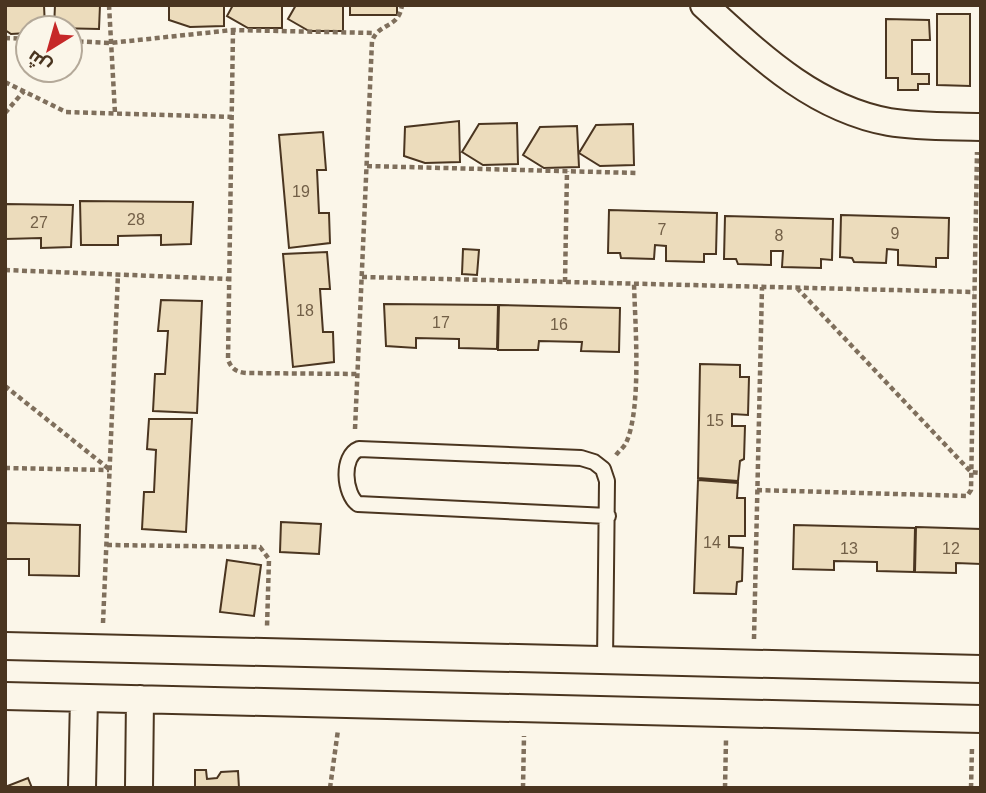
<svg xmlns="http://www.w3.org/2000/svg" width="986" height="793" viewBox="0 0 986 793" font-family="Arial,Cairo,sans-serif">
<rect width="100%" height="100%" fill="#fbf6e9"/>
<!-- building -->
<path fill="#ecdcbc" stroke="#4a3520" stroke-width="2" d="M5,5H44L45,28H28V33L11,34L5,30Z
M55,5H100L99,29L54,28Z
M169,5H224V26L190,27L169,20Z
M233,5H282V28H248L227,16Z
M296,5H343V31H309L288,19Z
M350,5H397V15H350Z
M937,14H970V86L937,85Z
M886,19L929,20L930,40H912V74H929V84H918V90H898V78H886Z
M459,121L460,162L425,163L404,156L405,127Z
M517,123L518,164L483,165L462,152L479,124Z
M633,124L634,165L600,166L579,153L596,125Z
M577,126L579,167L544,168L523,155L540,127Z
M323,132L326,170H317L319,213H329L330,243L289,248L279,135Z
M80,201L193,202L191,244L161,245V235L118,236V245H81Z
M5,204L73,205L71,247L41,248V238L5,239Z
M609,210L717,213L716,254H704V262L666,261V246L655,245L654,259L621,258L620,253H608Z
M841,215L949,218L948,258H936V267L898,265V250L887,249L886,263L854,262L852,258L840,257Z
M725,216L833,219L832,260L821,259V268L782,267L783,251H771V265L738,264L736,259H724Z
M463,249L479,250L477,275L462,274Z
M327,252L330,289H320L323,332H333L334,362L293,367L283,254Z
M161,300L202,301L197,413L153,411L155,374H165L168,331H158Z
M384,304L498,305L497,349L459,348V339L416,338V348L386,346Z
M499,305L620,308L619,352L581,351L582,342L539,341L538,350H498Z
M700,364L740,365V377H749L748,415L732,414V426H745L744,459L740,461L738,481L698,478Z
M149,419H192L186,532L142,529L144,492H154L156,450L147,449Z
M698,480L738,483L737,498H745V536H729V547L743,548L742,581L737,582L736,594L694,593Z
M281,522L321,524L319,554L280,552Z
M5,523L80,525L79,576L29,575V559H5Z
M794,525L915,528L914,572L877,571V562L834,561V570L793,569Z
M916,527L981,529V564L956,563V573L915,572Z
M227,560L261,565L254,616L220,612Z
M195,770H206L207,779L217,778L221,772L238,771L239,788H195Z
M28,778L32,788H5V787Z"/>
<g fill="none" stroke-linecap="round" stroke-linejoin="round">
<!-- lane casing -->
<g stroke="#4a3520" stroke-width="18">
<path id="lane" d="M605,661L607,481L603,469L594,462L581,458L359,449C341,456 344,494 358,504L608,516"/>
</g>
<!-- street casing -->
<g stroke="#4a3520" stroke-width="30">
<path id="street" d="M704,5C759,55 813,108 889,122C919,127 950,126 981,127
M5,646L981,669
M5,696L981,719
M82,788L84,698
M139,788L140,699"/>
</g>
<!-- path -->
<path stroke="#7f6f5c" stroke-width="4.5" stroke-dasharray="5 3.5" stroke-linecap="butt" d="M109,5L115,113
M233,30L228,360C232,369 236,372 246,373L358,374
M5,38L28,39
M70,41L110,43L233,30L375,33
M5,82L66,112L232,117
M5,113L24,91
M367,166L637,173
M5,270L229,279
M362,277L974,292
M565,282L567,171
M797,288L971,472L981,473
M5,386L109,469
M355,429L372,41C379,22 399,29 402,5
M616,455C619,451 624,447 626,443C642,408 635,324 634,283
M5,468L109,470
M757,490L967,496L971,490L977,152
M107,545L260,547L269,559L267,627
M103,623L118,274
M754,639L762,287
M330,788L338,730
M523,788L524,736
M725,788L726,740
M971,788L972,747"/>
<!-- lane -->
<use href="#lane" stroke="#fbf6e9" stroke-width="14"/>
<!-- street -->
<use href="#street" stroke="#fbf6e9" stroke-width="26"/>
</g>
<g text-anchor="middle" stroke-width="5" stroke-linejoin="round" paint-order="stroke">
<!-- number labels -->
<g font-size="16" fill="#725f47">
<text x="301" y="197">19</text>
<text x="136" y="225">28</text>
<text x="39" y="228">27</text>
<text x="662" y="235">7</text>
<text x="895" y="239">9</text>
<text x="779" y="241">8</text>
<text x="305" y="316">18</text>
<text x="441" y="328">17</text>
<text x="559" y="330">16</text>
<text x="715" y="426">15</text>
<text x="712" y="548">14</text>
<text x="849" y="554">13</text>
<text x="951" y="554">12</text>
</g>
</g>
<!-- border -->
<rect width="986" height="793" fill="none" stroke="#4a3520" stroke-width="14"/>
<!-- north arrow -->
<g transform="translate(49 49) rotate(217)"><circle r="33" fill="#fbf6e9" stroke="#b4a999" stroke-width="2"/>
<path d="M0-5L12 26L0 18L-12 26Z" fill="#c62828"/>
<text y="-10" font-size="19" font-weight="bold" text-anchor="middle" fill="#4a3520">ش</text>
</g>
</svg>
